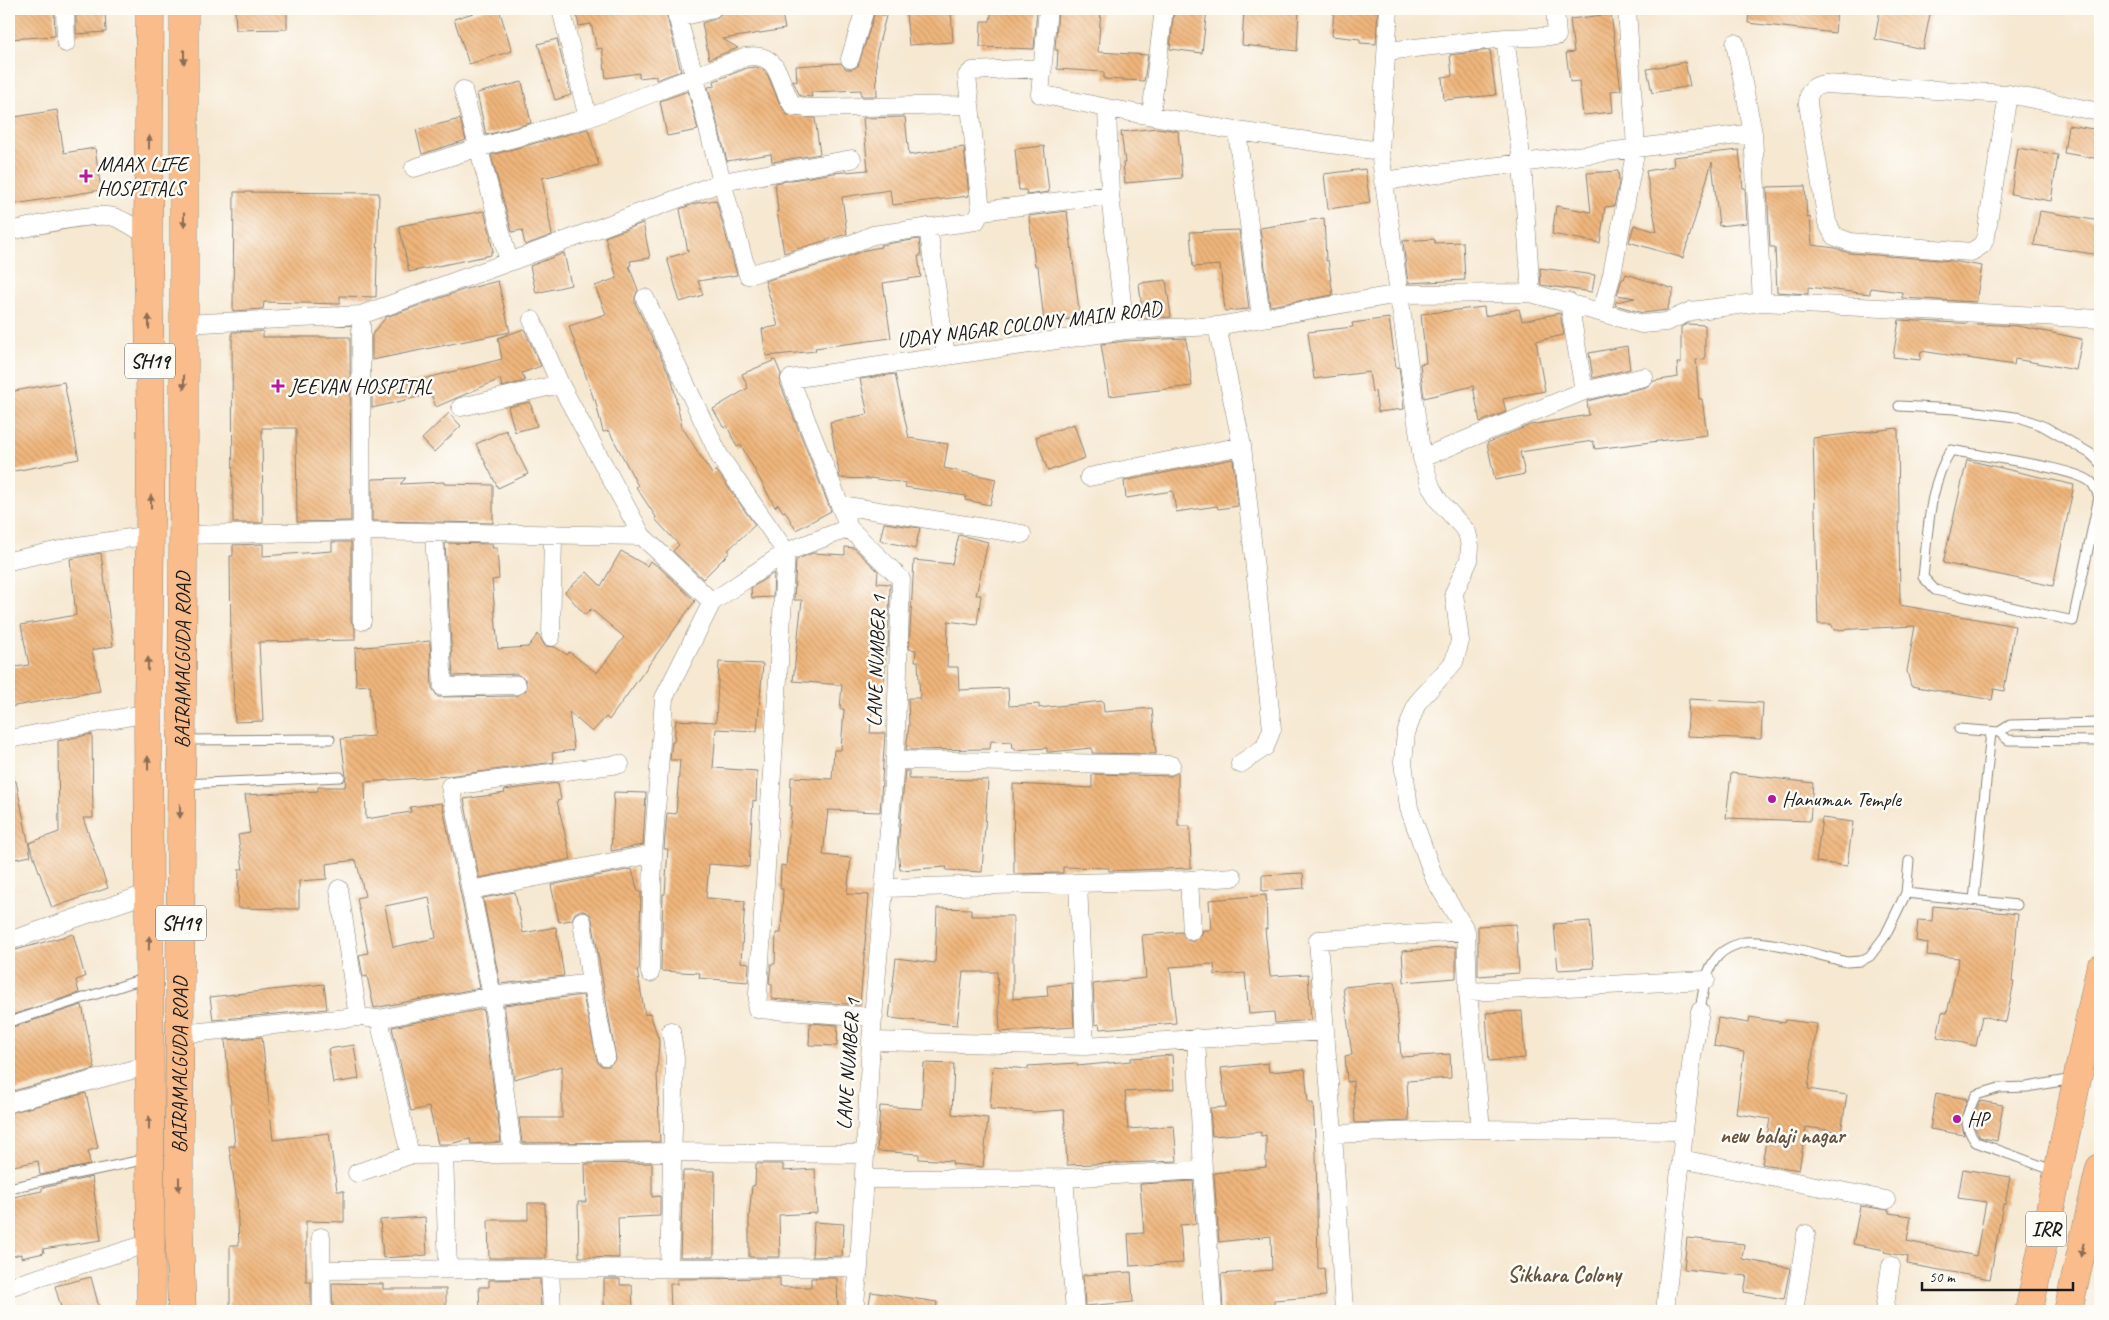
<svg xmlns="http://www.w3.org/2000/svg" width="2109" height="1320" viewBox="0 0 2109 1320" font-family="Caveat,sans-serif">
<defs>
<pattern id="building-back-hatch" width="6" height="6" patternUnits="userSpaceOnUse" patternTransform="scale(1.25)"><rect width="6" height="6" fill="#efb57b"/><path d="M-1 5l2 2M0 0l6 6M5-1l2 2" fill="none" stroke="#cc9b6a"/></pattern>
</defs>
<rect width="100%" height="100%" fill="#fdfcf7"/>
<filter id="ink" filterUnits="userSpaceOnUse"><feTurbulence type="fractalNoise" baseFrequency=".02" numOctaves="2"/><feDisplacementMap in="SourceGraphic" scale="10" xChannelSelector="R" yChannelSelector="G"/><feConvolveMatrix kernelMatrix="1 2 1 2 8 2 1 2 1" color-interpolation-filters="sRGB"/></filter>
<filter id="wash" filterUnits="userSpaceOnUse"><feTurbulence type="fractalNoise" baseFrequency=".0096" numOctaves="4" result="noise"/><feDisplacementMap in="SourceGraphic" scale="20" xChannelSelector="R" yChannelSelector="G"/><feGaussianBlur stdDeviation="1.12" result="paint"/><feColorMatrix in="noise" values="0 0 0 0 0 0 0 0 0 0 0 0 0 0 0 0 0 1.4 0 .05"/><feComposite in="paint" operator="in"/></filter>
<g filter="url(#wash)">
<rect width="100%" height="100%" fill="#f6e8d1"/>
<g id="blocks">
<!-- building -->
<path fill="url(#building-back-hatch)" fill-rule="evenodd" d="M9,9H54L55,36L9,39Z
M76,9H105L106,32L76,34Z
M235,9H287V29L236,30Z
M486,9H499L512,51L469,64L454,19Z
M575,9H665L681,71L656,80V76L639,78V73L606,78L602,48L597,49L591,24L579,26Z
M739,9H781L785,29L723,39L738,48L709,59L702,23L715,19L722,13Z
M992,9H1037L1034,49L980,47L981,21H990Z
M1058,9H1101L1098,52L1148,55L1144,81L1104,79V72L1057,69L1058,50H1055Z
M1174,9H1207L1202,53L1170,49Z
M1244,9H1299L1297,51L1242,45Z
M1334,9H1378L1376,44L1360,43V39L1332,36Z
M1749,9H1837L1835,33L1748,23Z
M1880,9H1931L1923,49L1875,39Z
M951,10L953,42L909,45L906,13Z
M875,12L886,16L876,55L877,96H861V90L811,92L812,97L800,96L792,79L797,82L796,66L841,63L846,69H852L858,66Z
M1611,14L1621,90L1611,91L1613,112L1583,115L1579,81L1570,82L1566,53L1574,52L1570,19Z
M557,39L571,95L555,100L538,44Z
M1490,50L1496,95L1444,100L1442,77L1452,76L1450,55Z
M1685,62L1690,86L1652,93L1647,69Z
M756,67L761,69L768,76L779,102L787,115L815,118L820,154L772,162L771,154L727,161L708,87L715,86L714,81L747,68Z
M522,82L531,123L486,135L477,93Z
M688,91L698,130L667,136L660,101Z
M57,110L64,153L95,148L101,190L9,205V118Z
M905,117L909,155L964,147L969,196L892,205L890,190L842,197L847,234L784,253L777,211H778L775,183L833,173L868,170L863,118Z
M460,119L466,140L422,154L416,130Z
M2068,125L2100,130V159L2064,153Z
M1157,128L1178,131L1182,178L1125,183L1123,163H1125L1121,132Z
M588,129L599,165L542,178L552,235L525,245L522,230L512,232L491,155Z
M1044,146L1049,192L1027,195L1026,190H1019L1015,149Z
M2018,148L2058,155L2051,201L2011,194Z
M1739,150L1743,188H1745L1747,223L1719,226L1712,162L1683,258L1629,242L1634,225L1657,232L1646,171L1674,166L1673,157Z
M1365,169L1370,203L1328,209L1324,174Z
M1618,171L1619,182L1614,206L1605,207L1600,243L1552,234L1556,206L1591,212L1587,173Z
M1805,186L1807,218L1810,217L1812,245L1835,248L1849,253L1952,261L1982,266L1976,302L1902,298V292L1870,288V294L1808,287V294L1777,292L1775,247H1770L1767,187Z
M234,192L379,193L376,297L340,296V304L264,302L263,309L233,311Z
M716,200L737,275L698,281L703,295L680,302L667,258L688,252L680,209L697,203Z
M484,211L491,236H490L493,251L491,252V255L409,272L399,226Z
M1067,211L1080,318L1044,322L1038,266H1035L1029,216Z
M2040,211L2100,221V255L2034,245Z
M1324,218L1326,261L1328,260L1333,295L1270,306L1260,228Z
M643,223L650,258L630,261L631,265L629,266L638,290L635,297V303L672,380L682,427L712,474L716,470L755,525L728,550L730,552L703,579L673,551L679,545L655,519L656,517L636,487L638,486L609,431L603,432L595,399L594,400L569,326L606,314L595,286L617,278L605,237Z
M1239,230L1249,309L1225,311L1220,265L1193,267L1190,232Z
M919,239L921,256H918L921,277L883,283L891,338L815,348L816,351L766,356L762,329L778,326L765,281L847,257L865,250L881,247L880,245Z
M1434,239L1435,243L1463,242L1465,280L1408,283L1403,241Z
M564,253L571,285L536,293L530,266Z
M1540,268L1595,275L1592,292L1541,285Z
M1626,274L1674,289L1667,310L1643,313L1615,305L1616,302L1635,298L1617,295L1622,279H1624Z
M1166,280L1171,317L1143,319L1139,283Z
M498,281L510,332L372,360V335L386,317L463,290Z
M1484,307L1485,316L1519,309L1522,321L1560,313L1564,335L1536,341L1545,391L1503,399L1506,412L1480,422L1473,386L1424,398L1420,364L1426,363L1421,314Z
M1389,318L1396,368L1399,367L1404,409L1378,412L1375,391L1372,392L1369,372L1314,379L1308,332L1353,327L1352,323Z
M1899,320L2018,326L2082,339L2076,370L2015,359L2014,365L1921,351L1920,360L1893,357Z
M1687,324L1705,325V359L1696,360L1699,399H1702L1707,435L1595,449L1593,441L1520,452L1525,474L1495,480L1487,443L1530,425L1589,415L1587,401L1646,387L1654,381L1678,377L1677,363H1681V327Z
M524,329L541,366L522,373L525,381L502,387L500,379L436,407L431,394L372,408V392L502,359L498,338Z
M263,331V337H350L351,521L297,522L296,428H262L263,523H233L232,332Z
M1186,338L1192,386L1109,396L1101,344L1126,341Z
M1627,346L1630,369L1593,378L1589,353Z
M775,360L781,374L780,383L831,511L796,530L785,511L783,512L778,504L775,507L741,445L737,447L727,426L724,428L713,409L748,388L742,374Z
M895,374L909,438L948,444L944,468L996,479L990,505L965,500L966,496L905,487L906,483L870,478V479L840,478L830,422L868,414L860,379Z
M64,382L79,459L9,472V392Z
M530,402L537,426L515,432L508,407Z
M449,413L461,426L434,452L422,439Z
M1074,424L1085,458L1048,471L1036,437Z
M1898,428L1900,605L2015,626L2004,691L1994,689L1992,700L1911,686L1907,671L1915,626L1834,630L1831,624H1818L1813,438Z
M506,430L528,474L498,488L476,444Z
M1233,459L1238,506L1218,509L1217,506L1176,512L1173,491L1126,498L1124,481Z
M1967,460L2074,485L2053,586L1943,563Z
M406,478L400,484L444,482V484L493,485V523L372,521V479Z
M884,523L920,528L915,549L880,540Z
M959,535L988,542L976,595H981L977,625L948,621L947,667H958L959,690L1008,688L1009,706L1039,704V708L1103,701L1104,712L1152,708L1156,754L1092,753V748L1050,752H1047V748L1015,750V748H1013L1012,742L991,741L990,749L906,750L909,724L908,698H920L918,661H915L916,650L909,649L914,560L952,564Z
M332,542H351V621L355,628V640L259,642L263,721L235,722L231,644L230,556H233V545L263,544V556L332,551Z
M445,543L493,544L492,548H497L499,579L492,580L498,649L528,647L538,634L545,646L555,647L567,655L569,652L597,673L624,637L591,609L585,615L565,592L587,572L601,586L621,551L647,566L650,561L658,566L695,601L609,720L606,717L592,732L569,712L574,750L552,753L554,762L448,776L365,782L366,819L411,812L410,807L442,803L480,988L374,1008L367,976L363,977L359,955L368,953L357,898L365,896L356,860L326,864L327,879L299,881V909L238,908L239,869H243L238,835L250,833L245,795L318,791V787H345L346,776L341,739L374,736L370,685L356,686L355,648L430,641L432,688L438,697L517,696L526,690V680L517,674L453,676ZM429,897L436,938L393,947L385,906Z
M845,547L854,548L878,571L877,583L890,584L888,648H886L884,686L874,685L870,733H885L880,812L828,810L823,855L851,858L847,894L869,895L860,1005L772,999V984L769,983L771,964H775L776,933H781L783,889H780L781,865L786,866L792,806H790L791,777L832,779L834,750H841L844,709H840L842,685L793,681L802,600H794L796,560L812,553L845,555Z
M101,553L113,646L92,650L100,691L9,707V668L29,665L21,625L76,615L70,559Z
M774,573L773,597L752,598L751,588Z
M719,662L763,664L757,731L716,729L713,768L757,771L756,801L753,800L749,867L709,864L706,898L745,901L741,962L749,963L748,982L699,978L700,973L661,971L663,894H665L668,849H664L667,813L676,814L680,760H670L672,742H674L676,720L716,722Z
M1689,699L1763,703L1761,739L1687,736Z
M92,734L93,818H83L108,888L52,908L29,843L59,832L58,741Z
M905,771H909V779L988,780L982,872L946,870L947,867L900,870L898,847Z
M1178,772V826H1190L1191,868L1109,871V868L1063,867V873L1014,874L1013,784L1092,788V774L1171,776Z
M1731,773L1813,783L1810,821L1726,818Z
M16,781L31,856L9,860V782Z
M558,783L561,800L557,801L571,859L479,878L464,799L505,793L504,790Z
M614,792L646,793L643,845L611,851Z
M1822,818L1853,822L1847,866L1816,862Z
M632,869L638,892H641L639,970H637L645,1015L650,1013L659,1041L657,1074L660,1142L522,1143L519,1118H562V1066L514,1079L504,1005L583,995L598,1063L602,1066H609L616,1059L592,919L590,914L581,910L575,913L572,920L559,922L551,885Z
M1303,873L1304,888L1262,891V875Z
M515,892L523,933L556,927L564,976L500,984L483,898Z
M1266,895L1267,929H1265L1270,976L1308,974L1311,1020L1275,1023L1274,1012L1249,1014L1245,973L1215,975L1214,964L1170,967L1176,1023L1100,1029L1099,1024L1095,1025L1093,984L1146,978L1142,935L1182,932L1187,940L1193,942L1201,936L1203,930H1211L1209,900Z
M1933,906L2018,914L2012,982H2014L2006,1022L1982,1016L1976,1046L1937,1037L1942,1012L1947,1013L1959,958L1927,955L1928,943L1916,941L1918,920L1932,921Z
M937,908L971,909V916H1013V999L1048,996L1047,986L1072,983L1074,1027L1000,1032L997,972H963L957,1025L889,1018L896,958L935,963Z
M1590,921L1594,968L1558,970L1554,924Z
M1516,924L1519,973L1478,976V926Z
M73,934L85,977L76,980L79,993L9,1016V952Z
M1456,947V978L1404,982L1402,951Z
M1395,982L1401,1057L1450,1054L1451,1078L1407,1081L1409,1121L1355,1123L1353,1081L1347,1082L1345,1056L1352,1055L1343,987Z
M324,984L327,1009L213,1020L210,997Z
M82,1005L95,1069L9,1092V1028Z
M483,1009L501,1142L471,1144L470,1139L450,1144H438L429,1107L411,1111L392,1027Z
M1522,1011L1525,1058L1489,1061L1486,1013Z
M1750,1017L1785,1023L1786,1020L1817,1024L1808,1089L1847,1095L1841,1132L1806,1127L1799,1170L1762,1164L1770,1119L1736,1114L1744,1052L1714,1046L1718,1018L1749,1023Z
M810,1023L838,1025L837,1046L809,1045Z
M262,1037L273,1140L329,1133L337,1191H344V1222L306,1221V1282H311V1309L230,1310V1245H239L237,1201L229,1146H235L225,1040Z
M354,1045L359,1079L333,1083L328,1049Z
M1172,1055L1174,1089L1125,1092L1128,1129L1174,1126L1177,1161L1067,1165L1064,1110L1034,1112L990,1109L993,1066L1028,1069V1066L1077,1063V1066L1131,1061V1058Z
M924,1063L954,1064L952,1114L988,1118L983,1167L952,1164L953,1161L919,1159V1154L877,1151L880,1106L922,1109Z
M1268,1063L1269,1072L1305,1069L1308,1103H1313L1316,1153L1318,1269L1324,1268L1326,1296L1274,1300V1311H1223L1221,1274L1272,1270L1271,1236L1219,1242L1214,1173L1266,1167V1135L1261,1136V1132L1212,1136L1210,1108L1226,1107L1221,1068Z
M86,1093L98,1148L88,1151L90,1165L40,1175L38,1161L9,1167V1113Z
M1936,1093L1967,1099L1961,1118L1964,1135L1930,1129Z
M1980,1101L2003,1105L1997,1141L1980,1137L1975,1128L1974,1115Z
M652,1163V1197L660,1196V1216L618,1218L619,1258L579,1257L578,1202H586L585,1164Z
M756,1164H783V1171L815,1169L817,1213L779,1215L780,1257H749V1218L752,1186L755,1185Z
M1963,1169L2010,1177L2005,1204H2003L1990,1279L1907,1264L1908,1257L1884,1252L1885,1250L1853,1244L1860,1206L1889,1210V1213L1911,1216L1907,1241L1976,1256L1986,1202L1958,1198Z
M683,1171H715L714,1257H680Z
M92,1177L101,1240L43,1249L44,1253L21,1258V1254L9,1257V1198L42,1191V1188Z
M1193,1181L1196,1224L1180,1225L1183,1263L1130,1266L1128,1234L1144,1233L1140,1184Z
M528,1203H545L546,1258H489L488,1220H528Z
M425,1217L427,1255L383,1258L380,1220Z
M814,1222L844,1224L842,1256L812,1257Z
M1687,1238L1744,1244L1742,1259L1790,1268L1784,1299L1744,1292L1747,1276L1684,1269Z
M1131,1272L1133,1302L1085,1306L1083,1275Z
M91,1277L100,1311H62L55,1286Z
M780,1278V1287H811V1278H837L838,1311H671L670,1284H677V1279Z
M540,1279L541,1311H480L479,1287H489V1280Z
M604,1279H620V1285H632L633,1311H604Z
M332,1283L383,1284V1289H446V1311L333,1309Z
M871,1292L937,1302L936,1311H868Z"/>
</g>
</g>
<g filter="url(#ink)">
<use href="#blocks" fill-opacity="0" stroke="#898276" stroke-width="1"/>
<g fill="none" stroke-linecap="round" stroke-linejoin="round">
<!-- service casing -->
<g stroke="#898276" stroke-width="11">
<path id="service" d="M1899,406L1955,409L2022,418L2045,427L2091,454L2100,463
M2099,497L2073,621L1935,590L1923,577C1928,536 1928,486 1951,450C1979,456 2073,467 2091,482C2095,486 2098,495 2100,499
M1959,729L1999,732L2008,740L2100,741
M1999,732L2010,725L2100,723
M184,740L330,739
M183,784L340,777
M1906,893L2017,905
M1974,900L1991,732
M1700,1011C1703,993 1705,970 1718,956C1724,949 1736,944 1745,942C1768,939 1821,956 1847,962L1861,961L1870,956L1885,936L1906,893L1909,861
M9,1022L146,978
M2055,1171L1976,1142C1962,1124 1966,1114 1976,1095L1999,1088L2027,1087L2073,1079
M9,1188L147,1159"/>
</g>
<!-- minor casing -->
<g stroke="#898276" stroke-width="19">
<path id="minor" d="M65,9L66,43
M561,9L588,118
M675,9L695,78L722,182L852,159
M1048,9L1040,94L1107,108
M677,18L712,9
M1505,38L1522,163L1531,293
M1735,43L1753,133
M1387,51L1505,38L1557,36L1555,9
M850,59L865,9
M1043,68L972,71L967,76L981,211L1110,195L1107,108L1237,131L1380,151
M463,90L509,262
M2008,94L1825,84C1812,86 1808,91 1808,104L1827,222L1834,236L1850,242L1971,252L1982,245L1986,236L2008,94L2100,112
M1151,115L1164,9
M1237,131L1261,317
M414,168L477,148L588,118L745,57C782,51 777,83 793,106L807,108L970,105
M1383,181L1753,133L1762,302L1691,311L1666,322L1642,324L1531,293L1399,294L1422,458L1431,487L1439,501L1467,532L1470,546L1469,560L1454,593L1460,641L1454,662L1417,703L1406,733L1403,762L1409,808L1435,880L1466,931
M1110,195L1125,330
M928,227L946,356
M9,231C32,227 94,211 114,217C126,221 137,229 148,236
M645,298L720,457L786,552L757,1009L874,1017
M1569,302L1584,391
M1762,302L2100,319
M1602,311L1612,274L1636,148L1627,9
M361,315L362,621
M532,320L560,384L642,536
M184,324L361,315L509,262L722,182L748,275L844,247L873,235L976,221L981,211
M1217,326L1399,294L1380,151L1389,9
M461,407L560,384
M1422,458L1584,391L1644,377
M1089,477L1242,446
M841,505L1022,534
M849,528L790,379L1125,330L1217,326L1242,446L1272,729L1265,747L1240,764
M434,533L443,687L517,685
M183,535L363,531L642,536L712,602
M9,561L78,546L150,535
M551,637L553,534
M9,739L148,713
M895,760L1171,765
M1189,880L1233,877
M1078,883L1085,1046
M885,888L1189,880L1192,931
M471,890L653,854
M9,941L149,893
M650,973L653,854L664,698L712,602L786,552L849,528L901,579L895,760L871,1041L859,1267
M591,983L606,1056
M368,1018L379,1019L492,996L591,983L582,921
M379,1019L410,1155L671,1152L865,1154
M1325,1031L1318,940L1466,931L1468,992
M179,1034L358,1017L339,889
M1196,1038L1203,1170
M871,1041L1085,1046L1325,1031L1333,1134
M9,1103L150,1065
M1481,1129L1468,992L1706,980
M1684,1131L1692,1057L1700,1011
M513,1154L492,996L450,786L620,764
M444,1155L448,1269
M1681,1159L1886,1200
M357,1173L410,1155
M1064,1178L1203,1170L1213,1311
M865,1179L1064,1178L1075,1311
M321,1237L322,1311
M669,1268L675,1058L671,1031
M550,1269L552,1311
M322,1270L859,1267L854,1311
M9,1287L150,1243
M1344,1311L1333,1134L1481,1129L1684,1131L1665,1311
M1794,1311L1806,1234
M1884,1311L1891,1266"/>
</g>
<!-- primary casing -->
<g stroke="#898276" stroke-width="29">
<g id="primary">
<path d="M150,9L148,236L151,441L148,713L151,1311"/>
<path id="s1" d="M182,1311L179,1231V1125L184,424V9"/>
</g>
</g>
<!-- trunk casing -->
<g stroke="#898276" stroke-width="29">
<path id="trunk" d="M2029,1311L2100,969
M2068,1311L2100,1168"/>
</g>
<!-- service -->
<use href="#service" stroke="#fff" stroke-width="9"/>
<!-- minor -->
<use href="#minor" stroke="#fff" stroke-width="18"/>
<!-- primary -->
<use href="#primary" stroke="#fabc8b" stroke-width="28"/>
<!-- trunk -->
<use href="#trunk" stroke="#fabc8b" stroke-width="28"/>
</g>
<!-- one-way arrows -->
<defs><path id="oneway-solid" d="M-6-.8H1V-3.2L6.5 0L1 3.2V.8H-6Z" transform="scale(1.25)"/></defs>
<g fill="#8b6c54">
<use href="#oneway-solid" transform="translate(184 57) rotate(90)"/>
<use href="#oneway-solid" transform="translate(149 142) rotate(-90)"/>
<use href="#oneway-solid" transform="translate(184 220) rotate(90)"/>
<use href="#oneway-solid" transform="translate(149 322) rotate(-91)"/>
<use href="#oneway-solid" transform="translate(184 382) rotate(90)"/>
<use href="#oneway-solid" transform="translate(151 502) rotate(-90)"/>
<use href="#oneway-solid" transform="translate(148 664) rotate(-89)"/>
<use href="#oneway-solid" transform="translate(148 763) rotate(-91)"/>
<use href="#oneway-solid" transform="translate(180 811) rotate(90)"/>
<use href="#oneway-solid" transform="translate(149 943) rotate(-89)"/>
<use href="#oneway-solid" transform="translate(149 1123) rotate(-90)"/>
<use href="#oneway-solid" transform="translate(179 1184) rotate(90)"/>
<use href="#oneway-solid" transform="translate(2082 1250) rotate(103)"/>
</g>
</g>
<!-- markers -->
<g fill="#b5179e" stroke="#fdfcf7" stroke-width="2">
<path d="M83.5 168.5h5v5h5v5h-5v5h-5v-5h-5v-5h5z"/>
<path d="M275.5 378.5h5v5h5v5h-5v5h-5v-5h-5v-5h5z"/>
<circle cx="1772" cy="799" r="5"/>
<circle cx="1957" cy="1119" r="5"/>
</g>
<g text-anchor="middle" stroke-width="5" stroke-linejoin="round" paint-order="stroke">
<!-- shield labels -->
<g fill="#fdfcf7" stroke="#605f5e" stroke-width="1">
<rect x="125" y="343.5" width="50" height="35" rx="4"/>
<rect x="156" y="905.5" width="50" height="35" rx="4"/>
<rect x="2026" y="1211.5" width="40" height="35" rx="4"/>
</g>
<g font-size="20" font-weight="bold" fill="#1c1c1c">
<text x="150" y="368">SH19</text>
<text x="181" y="930">SH19</text>
<text x="2046" y="1236">IRR</text>
</g>
<!-- poi labels -->
<g font-size="21" fill="#1c1c1c" stroke="#fdfcf7" text-anchor="start">
<text x="97" y="171">MAAX LIFE<tspan x="97" dy="24">HOSPITALS</tspan></text>
<text x="289" y="393">JEEVAN HOSPITAL</text>
<text x="1782" y="806">Hanuman Temple</text>
<text x="1967" y="1126">HP</text>
</g>
<!-- street labels -->
<g font-size="21" fill="#1c1c1c" stroke="#fdfcf7">
<text transform="translate(1029 324) rotate(-7)" y="7">UDAY NAGAR COLONY MAIN ROAD</text>
<text dy="7" stroke="none"><textPath href="#s1" startOffset="651">BAIRAMALGUDA ROAD</textPath></text>
<text transform="translate(876 661) rotate(-88)" y="7">LANE NUMBER 1</text>
<text transform="translate(848 1064) rotate(-86)" y="7">LANE NUMBER 1</text>
<text dy="7" stroke="none"><textPath href="#s1" startOffset="246">BAIRAMALGUDA ROAD</textPath></text>
</g>
<!-- neighbourhood labels -->
<g font-size="22" font-weight="bold" fill="#66523d" stroke="#fdfcf7">
<text x="1782" y="1143">new balaji nagar</text>
<text x="1564" y="1282">Sikhara Colony</text>
</g>
</g>
<!-- margin -->
<rect width="2109" height="1320" fill="none" stroke="#fdfcf7" stroke-width="30"/>
<!-- scale -->
<path d="M1922 1282v8h151v-8" fill="none" stroke="#1c1c1c" stroke-width="2.5"/>
<text x="1929" y="1282" font-size="15" fill="#1c1c1c" stroke="#fdfcf7" stroke-width="4" paint-order="stroke">50 m</text>
</svg>
